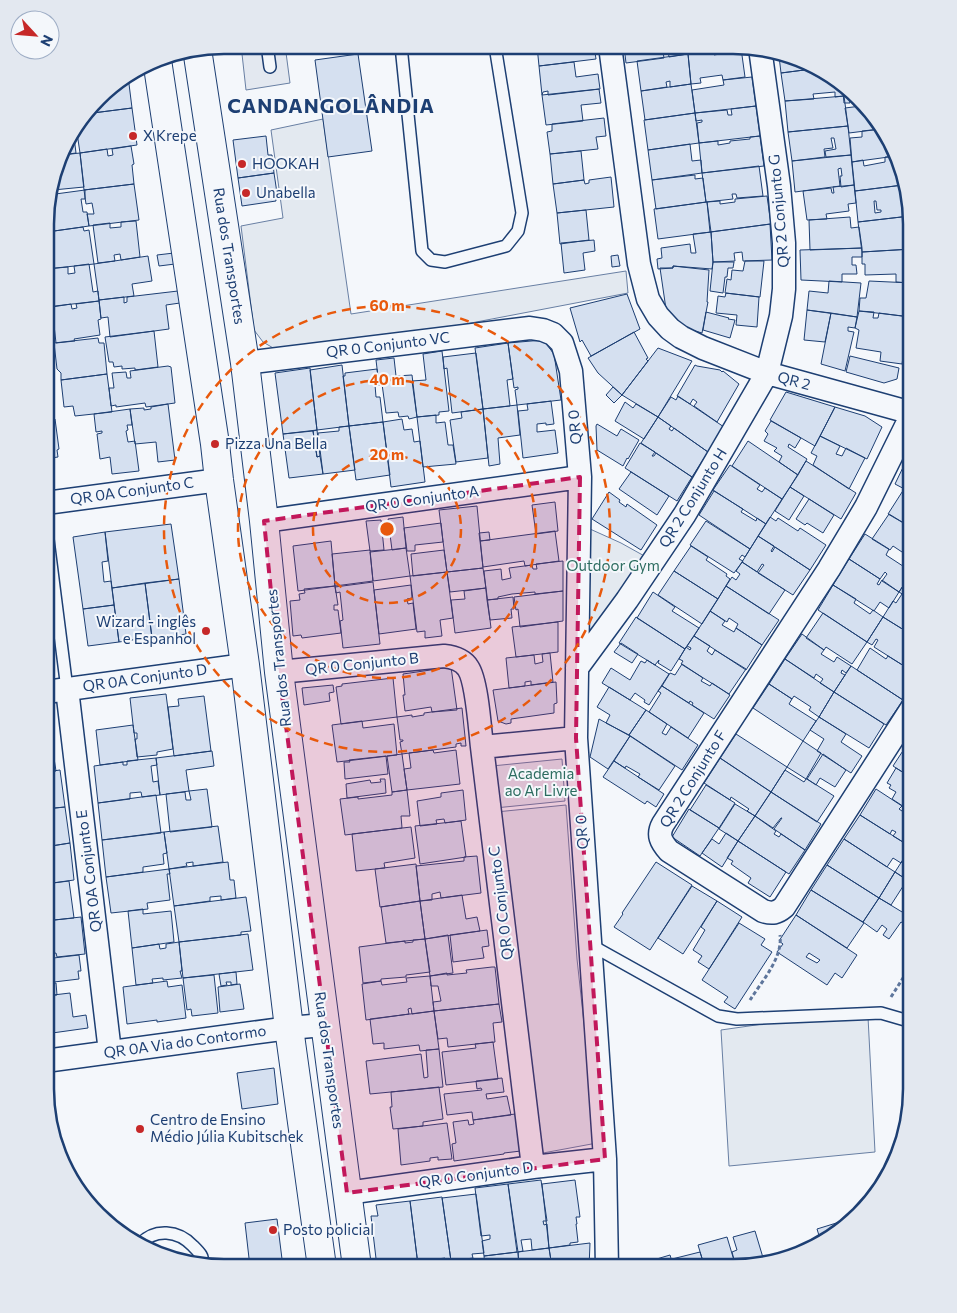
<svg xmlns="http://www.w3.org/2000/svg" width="957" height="1313" viewBox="0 0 957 1313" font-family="Commissioner,sans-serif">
<rect width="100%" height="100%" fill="#f4f7fb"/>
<!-- green -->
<path fill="#e3e9f0" stroke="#687fa3" d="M323,119L351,314L626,271L628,293L361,344L280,352L263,342L254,330L241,226L283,218L271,130Z
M590,529L621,543L648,558L584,647Z
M562,759L565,801L495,808L492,766Z
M566,805L577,959L597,1143L543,1153L496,812Z
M868,1017L875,1152L729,1166L721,1030L798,1019Z"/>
<!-- parking -->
<path fill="#e3e8f0" stroke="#687fa3" d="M241,45H285L290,83L246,90Z"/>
<!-- building -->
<path fill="#d5e0f0" stroke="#1d3f73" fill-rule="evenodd" d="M537,46H594L596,59L539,66Z
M624,46H687L688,54L669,57L668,51L663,52L664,58L626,63Z
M687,46L738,47V49L688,54Z
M741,48L745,77L723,80L722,75L700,78L701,83L691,84L688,54L714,52V55L720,54L719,51Z
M358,54L372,151L328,157L315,60Z
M688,54L691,84L670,87V81L666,82L667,87L641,91L637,61Z
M779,56L812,69L781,73Z
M574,62L576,77L598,74L600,89L548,95V91L543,92L542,95L539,66Z
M812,69L842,82L844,96L835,97V92L813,94L814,99L785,101L781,73Z
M128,76L132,108L85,114L88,111H92V109H90L106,89Z
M752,77L756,106L695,113L692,90L724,85L723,80Z
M842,82L855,97L849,98L850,103H844Z
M691,84L695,113L645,120L641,91Z
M599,89L601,103L581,105L583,121L546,125L542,95Z
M844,96L848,126L788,132L785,101Z
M756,106L760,136L699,143L697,123L702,122V120L696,121L695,113L727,110L728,115H732L731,109Z
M861,106L881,129L849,133L845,108Z
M132,108L137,145L80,153L76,126L85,114Z
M695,113L699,143L648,150L644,120Z
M604,118L606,136L596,137L598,149L550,154L547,132L552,131V124Z
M848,126L851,155L826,157L825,151L836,149L834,138H831L833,148L824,149L825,157L792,161L788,132Z
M73,129L76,153L62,155L69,135Z
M881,129L894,145L896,156L852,162L850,138L862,137V131Z
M266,136L268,155H272L274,173L238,178L233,140Z
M760,136L764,166L702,173L699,143L718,141V145L730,143V141L750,139V137Z
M690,144L692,161L701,160L702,173L652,180L648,150Z
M131,146L134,164L132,165L134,184L84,190L80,153L107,149L108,156L113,155L112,149Z
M581,151L584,180L553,184L550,154Z
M80,153L84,187L53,190V194L48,195L62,155Z
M851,155L854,185L841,187L840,176H842L841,168L838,169L840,186L795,192L792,161Z
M896,156L903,185L855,191L852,162L863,160L864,166L885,162V157Z
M759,166L763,196L737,198L736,194H732L733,199L706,202L702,173Z
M274,173L277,193L275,194L276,201L242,206L238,178Z
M695,175V179L703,178L706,202L656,209L652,180Z
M611,177L614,207L557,213L553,184L584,180L585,184L589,183V180Z
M134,184L139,220L89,226L87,214H94L92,203L86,204L84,190Z
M854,185L856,203L848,204L849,211L826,214L827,219L807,220L803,191L831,188L832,193H834L833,187Z
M903,185L910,216L858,222L855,191ZM874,201H876L877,210H881V212L875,213Z
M85,190V199H81L83,212H87L89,226L47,232V200L48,195Z
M767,196L771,224L710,232L707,202L720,201V204L735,202V199Z
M707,202L711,232L658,239L654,209Z
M586,210L589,240L560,244L557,213Z
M910,216L912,249L862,252L858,222Z
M850,217L851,228L859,227L862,248L810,250L809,220Z
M136,221L140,257L121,260L120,254L114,255L115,261L98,263L93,225L110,223V228L121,227V222Z
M770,224L772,260L743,261L742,252L734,253L735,261L713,262L711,232Z
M83,227L84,231L89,230L94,264L46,269L47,232Z
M711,232L713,262L712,269L673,266V268L658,269L657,259L662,258L661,248L690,244L691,253H696L693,234Z
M594,240L595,251L583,253L585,270L564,273L561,243Z
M862,248V257H852V265H856L857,274H842V282L801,280L800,250Z
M912,249V283L896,282V274L865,275V264H862V252Z
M174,253L175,264L159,266L157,255Z
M618,255L620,266L612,267L611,256Z
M148,256L152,281L132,284L134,296L99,300L94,264Z
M745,261H764L760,297L725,293L727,279L731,280L732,270L743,271Z
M713,262H734L733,268H728L727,277H725L723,293L710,291Z
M89,264L93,292L98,291L99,301L46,307V269L68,267V274L75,273L74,266Z
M673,266L709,270L707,302H708L702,333L678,326L667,316L660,268H673Z
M829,281L861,283L857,317L807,310L809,291L828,293Z
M869,281L912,283V317L859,311L860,298H866Z
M178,291L180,303L166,305L169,329L110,337L108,317L101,318L99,300L124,297V303L127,302V297Z
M726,293L759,297L757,327L736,325L737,315L716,313L718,296L725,297Z
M627,294L640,329L591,356L582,340L580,342L570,308Z
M99,301L101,319L98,320L100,335L74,339L75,341L56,343L52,307L71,304L72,309L77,308L76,304Z
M807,310L831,313L825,342L804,340Z
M859,311L874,312L873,318H878L879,313L909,317L902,364L880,361L881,352L856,348L859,330L855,328Z
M706,312L729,318L728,319L735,320L730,338L703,330Z
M831,313L857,317L855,328L848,327V331L854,332L845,371L821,364Z
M154,331L158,367L135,370V368L122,369V366L114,367L113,362H109L105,337Z
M634,332L648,358L646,359L648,361L622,395L598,373L588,358Z
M98,338L99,343H104L107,374L61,380V373L57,369L54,343Z
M543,340L554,354L561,400L517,405L515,390L518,389V387L514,388L508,343Z
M508,343L513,379L507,380L510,406L483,409L475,348Z
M658,348L692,361L658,417L622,395Z
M442,351L449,411L439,412V415L417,417L412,381L426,380L423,354Z
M476,353L483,409L452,413L447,368L444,369L443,357Z
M850,356L899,368L897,379L884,383L846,372Z
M394,358L396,376L412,375L417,417L409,419L408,416L399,417L398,412L386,413L382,384L379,385L376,360Z
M342,365L349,426L317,430L310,370Z
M695,365L697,366L720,370L722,372L723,371L739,384L717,422L694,406L697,402L693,399L690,404L677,396Z
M168,366L171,367L175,403L146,407L145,403L116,407V405L111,406L109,388H114L112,373L126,372L127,378H131L130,371Z
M310,368L317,430L283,434L275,373Z
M377,369L379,385H375L376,397H380L383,422L349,426L343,376H345V373Z
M107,374L112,412L75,416L73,406L64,407L61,380Z
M613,387L622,395L614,403L606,395Z
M786,392L835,407L815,446L770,420Z
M678,396L724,427L708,452L658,417L671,397L676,400Z
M551,401L554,424L546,425V423L537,424V432L555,430L558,453L523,458L518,411L528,410L527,404Z
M625,402L633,408L636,404L658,417L644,439L615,421Z
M168,404L175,460L158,462L156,442L135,444L130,409L144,408V410L151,409V407Z
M517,405L520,435L498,438L500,464L489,466L483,409Z
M835,407L865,416L882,427L867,459L820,436Z
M130,409L132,425H127L128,430L126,431L128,442L135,441L139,471L112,474L110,457L100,459L97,434L102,433V431L96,432L94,414Z
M483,409L488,458L456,462L450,420L462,418L461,412Z
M436,415V423L445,422L448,445H453L456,464L423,467L417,417Z
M658,417L671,426L669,429L672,431L674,428L708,452L692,477L641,443Z
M55,419L59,449L57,450L58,457L51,458L46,420Z
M402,419L404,430L412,429L414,442L420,441L425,482L391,487L383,422Z
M771,421L801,438L795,448L789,444L788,447L807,459L798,475L779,462L782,456L774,451L777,448L764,441L768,434L765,431Z
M383,422L390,475L356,480L349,426Z
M597,424L617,436L621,429L639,440L628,459L627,458L623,466L597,450L596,426Z
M349,426L355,470L323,474L318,433L339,431V427Z
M317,430L320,456L317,457L313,431Z
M313,431L317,457L320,456L323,474L289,478L283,434Z
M820,436L840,446L836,454L842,456L846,448L865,458L849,489L813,465L817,456L811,453Z
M748,441L798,475L782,499L732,466Z
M640,443L655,452L652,456H654L656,453L692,477L677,501L625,468Z
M908,457L912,459V493L895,484Z
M806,461L856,493L841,519L790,487Z
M730,465L760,485L757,489L762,492L765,488L782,499L766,524L713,490Z
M631,472L669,496L657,515L619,489Z
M790,487L804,496L789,520L775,511Z
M904,489L912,493V528L888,514Z
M714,491L743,509L741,512L756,521L757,518L766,524L750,549L699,515Z
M609,492L620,500L619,502L626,507L627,504L657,525L641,550L592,519Z
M809,499L834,515L823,533L807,523L805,525L796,519Z
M555,502L558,531L536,534L532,505Z
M477,506L483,568L447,572L439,510Z
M889,514L912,528V564L903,558L905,554L893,546L890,550L872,539Z
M403,517L406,548L392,550L388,519Z
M770,517L776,521L778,518L798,531L800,528L826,545L810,570L758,536Z
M381,520L384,550L370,551L366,521Z
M706,521L750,549L745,557L742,555L739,559L743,561L734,573L690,545Z
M441,523L443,542L415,545V551H407L404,528Z
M171,524L179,579L112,588L105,532Z
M555,531L559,561L525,566L524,561L483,567L480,541Z
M105,532L108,561L102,562L104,582L111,581L114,605L83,609L73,537Z
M489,532L490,540L480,541L479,533Z
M865,534L889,549L886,555L912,572L899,592L882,581L887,574L885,572L880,579L849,559Z
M758,536L774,546L771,551L772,552L775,547L810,570L793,595L758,573L764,565L762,564L757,572L742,562Z
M331,541L335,586L298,591L293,546Z
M691,546L708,557L706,560L727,574L726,576L730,579L718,599L674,571Z
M406,548L410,576L373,581L370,552Z
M370,550L373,581L335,586L332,554Z
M444,550L447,572L413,576L411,554Z
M849,559L880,579L877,584L879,585L882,580L899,592L889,608L880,602L874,611L833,585Z
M563,561V591L535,594V592L512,594L498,597V599L487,600L484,571L501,569L502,580L511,578L509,568L532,565L533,569H537L536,564Z
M742,562L785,590L769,614L726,586L732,577L736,580L740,574L736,571Z
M483,568L486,588L450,592L447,572Z
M674,571L718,599L702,624L658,595Z
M447,572L453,618L440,620L442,636L425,638V631L417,632L410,576Z
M908,578L912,581V600L899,592Z
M179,579L186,634L152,639L145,583Z
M373,582L380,644L343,648L340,621L343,620L340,592L336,593L335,587Z
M145,583L152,637L119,642L112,588Z
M411,585L412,598L407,599L408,604L413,603L416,629L379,634L374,590Z
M833,585L856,599L854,603L870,614L873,610L883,617L867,642L818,610Z
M335,586L338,605H334V610H338L341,633L302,638L301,635L293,636L290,601L300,600L299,594L305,593L304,589Z
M726,586L779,620L762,645L736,628L738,624L729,618L727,622L710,611Z
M486,588L491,628L455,633L451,600L465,599L464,591Z
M563,591V621L520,627L518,609L516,610L514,597Z
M653,592L675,607L672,611L699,628L685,649L637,618Z
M902,594L912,600V635L883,617L893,601L896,603Z
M513,597L514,609H511L512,618L490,620L487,600Z
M114,605L119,642L88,646L83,609Z
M710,611L725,621L722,625L734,632L736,628L762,645L746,670L694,636Z
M823,613L867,642L852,664L826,647L824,650L806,638Z
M636,617L685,649L671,671L658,663L659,660L655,665L619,643Z
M883,617L912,635V671L874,647L878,640L876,639L872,645L867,642Z
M558,622V652L516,657L512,627Z
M802,634L824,650L821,654L834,662L837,657L851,666L846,673L842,670L841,673L845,675L834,692L820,683L823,679L816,674L814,678L785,659Z
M694,636L710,646L707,651L712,655L715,650L746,669L729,694L681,664L683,661L679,659L686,647L690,650L691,648L687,646Z
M621,643L638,654L632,663L614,652Z
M870,648L886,659L888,656L912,671V686L903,700L857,670Z
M550,653L553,682L531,685V681L525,682V686L509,688L506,658L534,655L535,664L543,662L542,654Z
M785,659L834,692L819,717L809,710L811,707L794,696L792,699L769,684Z
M647,660L669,674L649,705L644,702L645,700L635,693L630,700L602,683L611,668L630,680L641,661L645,663Z
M682,664L703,678L701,681L710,686L712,683L730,695L714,719L692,705L693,703L690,701L689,703L662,686L670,673L675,675Z
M851,666L903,700L886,725L834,692Z
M451,667L457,710L432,712L431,707L405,711L403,695H405L403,674Z
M393,678L397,717L341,724L336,687L342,686V684Z
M556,682L557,703L554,704V713L511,719V723L506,724L498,721L493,690Z
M769,684L792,699L789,704L816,721L803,741L753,708Z
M333,685L334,692L329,693L330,701L304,705L302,688Z
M662,686L704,713L688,738L649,712L661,693L658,691Z
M609,687L646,710L629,735L606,723L610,715L597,707Z
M834,692L884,724L869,748L819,717Z
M166,694L173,749L157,752V755L137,757L135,739H137V733H134L130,698Z
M204,696L211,751L174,756L168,707L179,706L178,699Z
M462,708L466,746H461V743L456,744V747L402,754L400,742L403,741V740H400L397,717L412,715V717L424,715V713Z
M52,709L54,727L50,728L52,741L46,742V710Z
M646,710L667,724L662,733L666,735L671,727L698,745L682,770L629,735Z
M819,717L846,734L841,742L862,756L851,773L817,751L824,739L810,730Z
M599,719L630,736L608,769L590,757Z
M362,721L363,728L394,724L397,755L337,762L332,725Z
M133,725L138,760L100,765L96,730Z
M736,734L787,767L771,792L720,758Z
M630,736L675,766L659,790L638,777L640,774L626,766L625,768L614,761Z
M910,740L912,741V778L893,766Z
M803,741L821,753L806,779L787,767Z
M52,745L56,771L47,772V769H46V746Z
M433,750L434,753L456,750L460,784L407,790L404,769L411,768L409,753Z
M212,751L214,766L186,770L189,791L160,795L156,758Z
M402,754L407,790L392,792L387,756Z
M823,754L846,770L835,787L820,778L816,785L807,779Z
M386,756L388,774L345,779L344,762H350L349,760Z
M156,758L157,765L151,766L153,782L158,781L160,795L142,797L141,792L130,793V799L98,803L94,766L123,762V765H127V761Z
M720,758L771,792L755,816L747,811L749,809L731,797L730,800L704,783Z
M614,761L664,794L656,807L647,801L645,804L603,777Z
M896,768L912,778V812L892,799L896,792L889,788L891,785L887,783Z
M60,770L65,807L45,809L46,772Z
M785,770L804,782L806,779H807L834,796L817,822L771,792Z
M380,779H385L386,793L347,798L346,784L370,780L371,783L381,782Z
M706,785L735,803L719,828L690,810Z
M207,789L212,827L170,832L166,794L185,792L186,800H191L189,791Z
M876,789L902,806L899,809L908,815L910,811L912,812V846L911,847L893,836L896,832L892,830L890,834L860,815Z
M407,790L410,816H401L402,828L345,835L340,799L358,797V799L392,795V792Z
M463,790L466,820L445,823L444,819L436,820L437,824L420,826L417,801L441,797V793Z
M771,792L821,824L805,850L774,829L782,818H781L773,828L755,816Z
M156,795L161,833L102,840L98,803Z
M735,804L755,816L738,841L719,829Z
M65,807L70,843L45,847V809Z
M689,809L719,828L700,856L672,837Z
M860,815L911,847L901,863L893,858L887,867L844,839Z
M755,816L776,831L774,834L779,837L781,834L805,850L789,874L738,841Z
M461,821L466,857L420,864L415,826Z
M218,826L223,862L193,866V862L186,863L187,866L169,869L164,832Z
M411,827L415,858L384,863L385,868L356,871L352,834Z
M164,832L167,853L163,854L164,864L143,867V872L106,877L102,840Z
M726,833L738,841L722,867L702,853L712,839L719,844Z
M844,839L895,872L879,898L827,865Z
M738,841L786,872L770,897L748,883L751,878L731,864L733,861L727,858Z
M70,843L74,880L45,884V847Z
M911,847L912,848V877L909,881L895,872Z
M477,856L481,893L441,898L440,892L432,894V900L420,901L416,866L464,861V857Z
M228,862L230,880H234L236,898L221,900V896L210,897V901L174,906L169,869Z
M656,862L692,885L650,950L614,927L623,914L622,913Z
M416,864L420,901L380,907L375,869Z
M827,865L879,898L863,922L811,890Z
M169,869L170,874H167L170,900L147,903L148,909L111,913L106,877Z
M895,872L907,880L891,905L879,898Z
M69,881L74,918L45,921V913L48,912L47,900H45V884Z
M692,886L717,901L683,954L658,938Z
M811,890L864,923L847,948L796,915Z
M462,895L466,919L477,917L480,931L425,939L420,901Z
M246,897L251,931L241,932V935L179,942L174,906Z
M879,898L912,918V928L901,922L889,939L883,935L887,929L882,925L877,932L863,922Z
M420,901L425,939L386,943L381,907Z
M717,901L742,917L709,969L698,962L702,956L693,950L705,930L701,927Z
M143,909V914L171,911L174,942L132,948L128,911Z
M796,915L857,955L842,978L835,973L827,985L777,952L783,944L779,941ZM809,953L820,960L817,963L806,957Z
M81,917L85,954L57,957L56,953L45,955V921Z
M739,923L765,939L761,945L772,952L735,1009L724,1002L728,997L702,980Z
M487,930L489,946L482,947L484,958L453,962L450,935Z
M248,934L253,970L183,978L179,942Z
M448,935L453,973L430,976L425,939Z
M425,939L430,972L406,975V977L381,979V981L363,983L359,947L405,941V943L413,942V940Z
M179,942L182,971H180L182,978L163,980V978L152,979L153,983L136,985L132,948L159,944L160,949L166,948V944Z
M79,955L81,971H78L79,979L54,982L53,974L47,975L48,984L56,983L57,995L45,996V959Z
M492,967H495L499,1004L434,1011L433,1002L441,1001L438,986H431L430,976L447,973V975L467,973L466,970Z
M236,972L237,984L231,985V982H226L227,985L221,986L219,974Z
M214,975L218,1013L192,1016L191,1009L187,1010L183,978Z
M430,976L434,1011L412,1014L411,1008L408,1009L409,1014L366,1020L362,984L381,981L382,985L407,982L406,978Z
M167,981L168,987L182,985L186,1018L157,1022V1020L127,1024L123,987Z
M240,984L244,1009L220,1012L218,987Z
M70,993L73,1017L86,1015L88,1028L45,1034V996Z
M499,1004L502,1022L493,1023L495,1042L448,1047L447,1038L438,1039L434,1011Z
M434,1011L439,1049L420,1051L419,1045L384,1049V1043L373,1044L370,1019Z
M493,1042L498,1079L446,1085L442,1052L476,1048L475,1044Z
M439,1049L443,1087L370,1094L366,1061L421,1054L424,1078L428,1077L426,1050Z
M274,1068L278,1104L242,1109L237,1073Z
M502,1078L504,1092L486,1094L487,1099L507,1096L511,1115L473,1120L472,1112L447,1115L444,1094L482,1090L481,1088L477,1089L476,1081Z
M439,1087L443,1119L423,1122V1126L393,1129L390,1107H392L391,1092Z
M515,1114L521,1151L504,1153V1154L454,1161L452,1144L456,1143L453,1122L468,1120L469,1125L474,1124L473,1120Z
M447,1123L452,1159L438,1160V1157L430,1158V1161L401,1165L398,1129Z
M541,1180L547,1221H543L544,1225L547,1224L549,1248L532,1250L531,1239L521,1240L523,1251L518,1252L508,1184Z
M575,1180L580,1217H576L577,1224H576L578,1242L570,1243V1245L549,1248L542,1184Z
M508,1184L517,1252L484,1256L482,1241L490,1239V1235L481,1236L475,1188Z
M476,1194L484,1253L472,1254L473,1258L451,1261L442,1198Z
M442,1197L451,1261L445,1262V1258L429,1260V1263L418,1265L410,1201Z
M410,1201L418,1265L397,1267H377L371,1216H378L376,1205Z
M277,1219L283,1267H250L245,1223Z
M846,1220L821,1242L817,1229Z
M755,1231L764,1261L736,1267L732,1252L737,1250L733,1237Z
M727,1237L736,1267L705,1268L698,1245Z
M590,1243L589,1268L552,1267L549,1248Z
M819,1243L812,1250L793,1254L792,1250Z
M549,1248L552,1267H519L518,1252Z
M792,1250L793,1254L774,1259L773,1256Z
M518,1252L519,1267H485L484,1256Z
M700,1252L705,1268H674L672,1259Z
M670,1255L674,1268H630V1267Z
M435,1262L436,1267H418L419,1264Z
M480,1264V1267H455Z"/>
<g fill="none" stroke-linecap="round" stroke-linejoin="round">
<!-- service casing -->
<g stroke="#1d3f73" stroke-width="14">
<path id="service" d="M267,45L270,67
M401,46L422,251L431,260L445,262L506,246L518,231L522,213L495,46
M46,524L67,689
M589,944L718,1016L737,1019L881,1013L912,1022
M140,1244C155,1228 178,1230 193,1246C195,1248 199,1252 201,1255C203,1258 203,1263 203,1267"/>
</g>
<!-- minor casing -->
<g stroke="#1d3f73" stroke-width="25">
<path id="minor" d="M610,46L639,264L648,299L658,316L670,329L681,337L703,348L767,373L912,413
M245,363L530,328L543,330L553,334L562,343L571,371L580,477L576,738L605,1159L607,1268
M46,503L219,480
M264,521L580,477
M577,668L627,600L685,514L767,373L781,316L784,289V243L779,186L760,48
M279,672L444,656C453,657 463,660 468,668C477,681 480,730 482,747L533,1167
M67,689L110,1052
M46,692L245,665
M912,708L784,907C777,913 772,914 763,911L669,851C661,842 657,835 663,824L829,569L866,507L912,414
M482,747L576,738
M45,1061L289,1028L324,1025
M347,1193L533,1167L605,1159"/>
</g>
<!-- tertiary casing -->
<g stroke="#1d3f73" stroke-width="30">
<path id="tertiary" d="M197,49L245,363L264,521L279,672L357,1267
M157,60L215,444L219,480L245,665L289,1028L322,1267"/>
</g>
<!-- path -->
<path stroke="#5e769c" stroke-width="3" stroke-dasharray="4 2.5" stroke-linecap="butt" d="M891,997L912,964
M750,1000C762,981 783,958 780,935"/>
<!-- service -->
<use href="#service" stroke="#f4f7fb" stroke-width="11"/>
<!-- minor -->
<use href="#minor" stroke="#f4f7fb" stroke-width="22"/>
<!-- tertiary -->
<use href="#tertiary" stroke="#f4f7fb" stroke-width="28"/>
</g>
<!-- marked area -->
<path fill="#c2185b" fill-opacity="0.2" stroke="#c2185b" stroke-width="4" stroke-dasharray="10 6" stroke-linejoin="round" d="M580,477L576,738L605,1159L347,1193L279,672L264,521Z"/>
<!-- distance rings -->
<g fill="none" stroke="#e8590c" stroke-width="2.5" stroke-dasharray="9 6">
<circle cx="387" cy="529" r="74"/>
<circle cx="387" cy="529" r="149"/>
<circle cx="387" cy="529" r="223"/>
</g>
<!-- markers -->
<g fill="#c62828" stroke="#f4f7fb" stroke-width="2">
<circle cx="133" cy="136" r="5"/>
<circle cx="242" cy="164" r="5"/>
<circle cx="246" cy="193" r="5"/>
<circle cx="215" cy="444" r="5"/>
<circle cx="206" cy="631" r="5"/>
<circle cx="140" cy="1129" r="5"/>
<circle cx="273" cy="1230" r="5"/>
</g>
<g text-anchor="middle" stroke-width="4" stroke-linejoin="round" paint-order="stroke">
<!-- poi labels -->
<g font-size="15" fill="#1d3f73" stroke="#f4f7fb" text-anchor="start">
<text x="143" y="141">X Krepe</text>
<text x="252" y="169">HOOKAH</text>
<text x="256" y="198">Unabella</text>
<text x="225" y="449">Pizza Una Bella</text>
<text x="196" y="627" text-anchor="end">Wizard - inglês<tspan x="196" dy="17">e Espanhol</tspan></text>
<text x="150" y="1125">Centro de Ensino<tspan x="150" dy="17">Médio Júlia Kubitschek</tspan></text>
<text x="283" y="1235">Posto policial</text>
</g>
<!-- street labels -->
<g font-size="15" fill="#1d3f73" stroke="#f4f7fb">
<text transform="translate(779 211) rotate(-95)" y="5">QR 2 Conjunto G</text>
<text transform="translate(229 256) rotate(81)" y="5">Rua dos Transportes</text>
<text transform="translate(388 345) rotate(-7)" y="5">QR 0 Conjunto VC</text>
<text transform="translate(794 381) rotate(15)" y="5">QR 2</text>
<text transform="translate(575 427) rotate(-95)" y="5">QR 0</text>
<text transform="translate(132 491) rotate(-8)" y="5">QR 0A Conjunto C</text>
<text transform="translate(693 498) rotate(-58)" y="5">QR 2 Conjunto H</text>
<text transform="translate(422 499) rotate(-8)" y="5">QR 0 Conjunto A</text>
<text transform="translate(279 658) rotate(-96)" y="5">Rua dos Transportes</text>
<text transform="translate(362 664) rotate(-6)" y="5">QR 0 Conjunto B</text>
<text transform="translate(145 678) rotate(-8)" y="5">QR 0A Conjunto D</text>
<text transform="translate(693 779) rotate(-58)" y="5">QR 2 Conjunto F</text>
<text transform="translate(582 832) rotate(-94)" y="5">QR 0</text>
<text transform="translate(89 871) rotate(-97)" y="5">QR 0A Conjunto E</text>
<text transform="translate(501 903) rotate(-97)" y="5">QR 0 Conjunto C</text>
<text transform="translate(185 1042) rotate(-8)" y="5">QR 0A Via do Contormo</text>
<text transform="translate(329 1060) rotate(82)" y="5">Rua dos Transportes</text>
<text transform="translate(476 1175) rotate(-8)" y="5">QR 0 Conjunto D</text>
</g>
<!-- park labels -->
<g font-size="15" fill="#2c6c60" stroke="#f4f7fb">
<text x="613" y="571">Outdoor Gym</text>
<text x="541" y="779">Academia<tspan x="541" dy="17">ao Ar Livre</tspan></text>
</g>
<!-- district labels -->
<g font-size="20" font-weight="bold" letter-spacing="1" fill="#1d3f73" stroke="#f4f7fb">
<text x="331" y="113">CANDANGOLÂNDIA</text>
</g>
</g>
<!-- crop -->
<path d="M0 0H957V1313H0ZM224 54H733A170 170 0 0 1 903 224V1089A170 170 0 0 1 733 1259H224A170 170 0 0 1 54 1089V224A170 170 0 0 1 224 54Z" fill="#e3e8f0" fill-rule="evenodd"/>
<path fill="none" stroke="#1d3f73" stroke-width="2.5" d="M224 54H733A170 170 0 0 1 903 224V1089A170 170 0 0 1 733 1259H224A170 170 0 0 1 54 1089V224A170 170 0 0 1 224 54Z"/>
<circle cx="387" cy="529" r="8" fill="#e8590c" stroke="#f4f7fb" stroke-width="2.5"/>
<g font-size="15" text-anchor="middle" font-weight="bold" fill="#e8590c" stroke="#f4f7fb" stroke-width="4" stroke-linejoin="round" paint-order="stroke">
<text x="387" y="311">60 m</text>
<text x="387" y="385">40 m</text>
<text x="387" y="460">20 m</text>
</g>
<!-- north arrow -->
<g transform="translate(35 35) rotate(116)"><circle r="24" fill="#f4f7fb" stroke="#9eadc5"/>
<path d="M0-4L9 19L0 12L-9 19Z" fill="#c62828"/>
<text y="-8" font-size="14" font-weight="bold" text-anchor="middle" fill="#1d3f73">N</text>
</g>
</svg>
